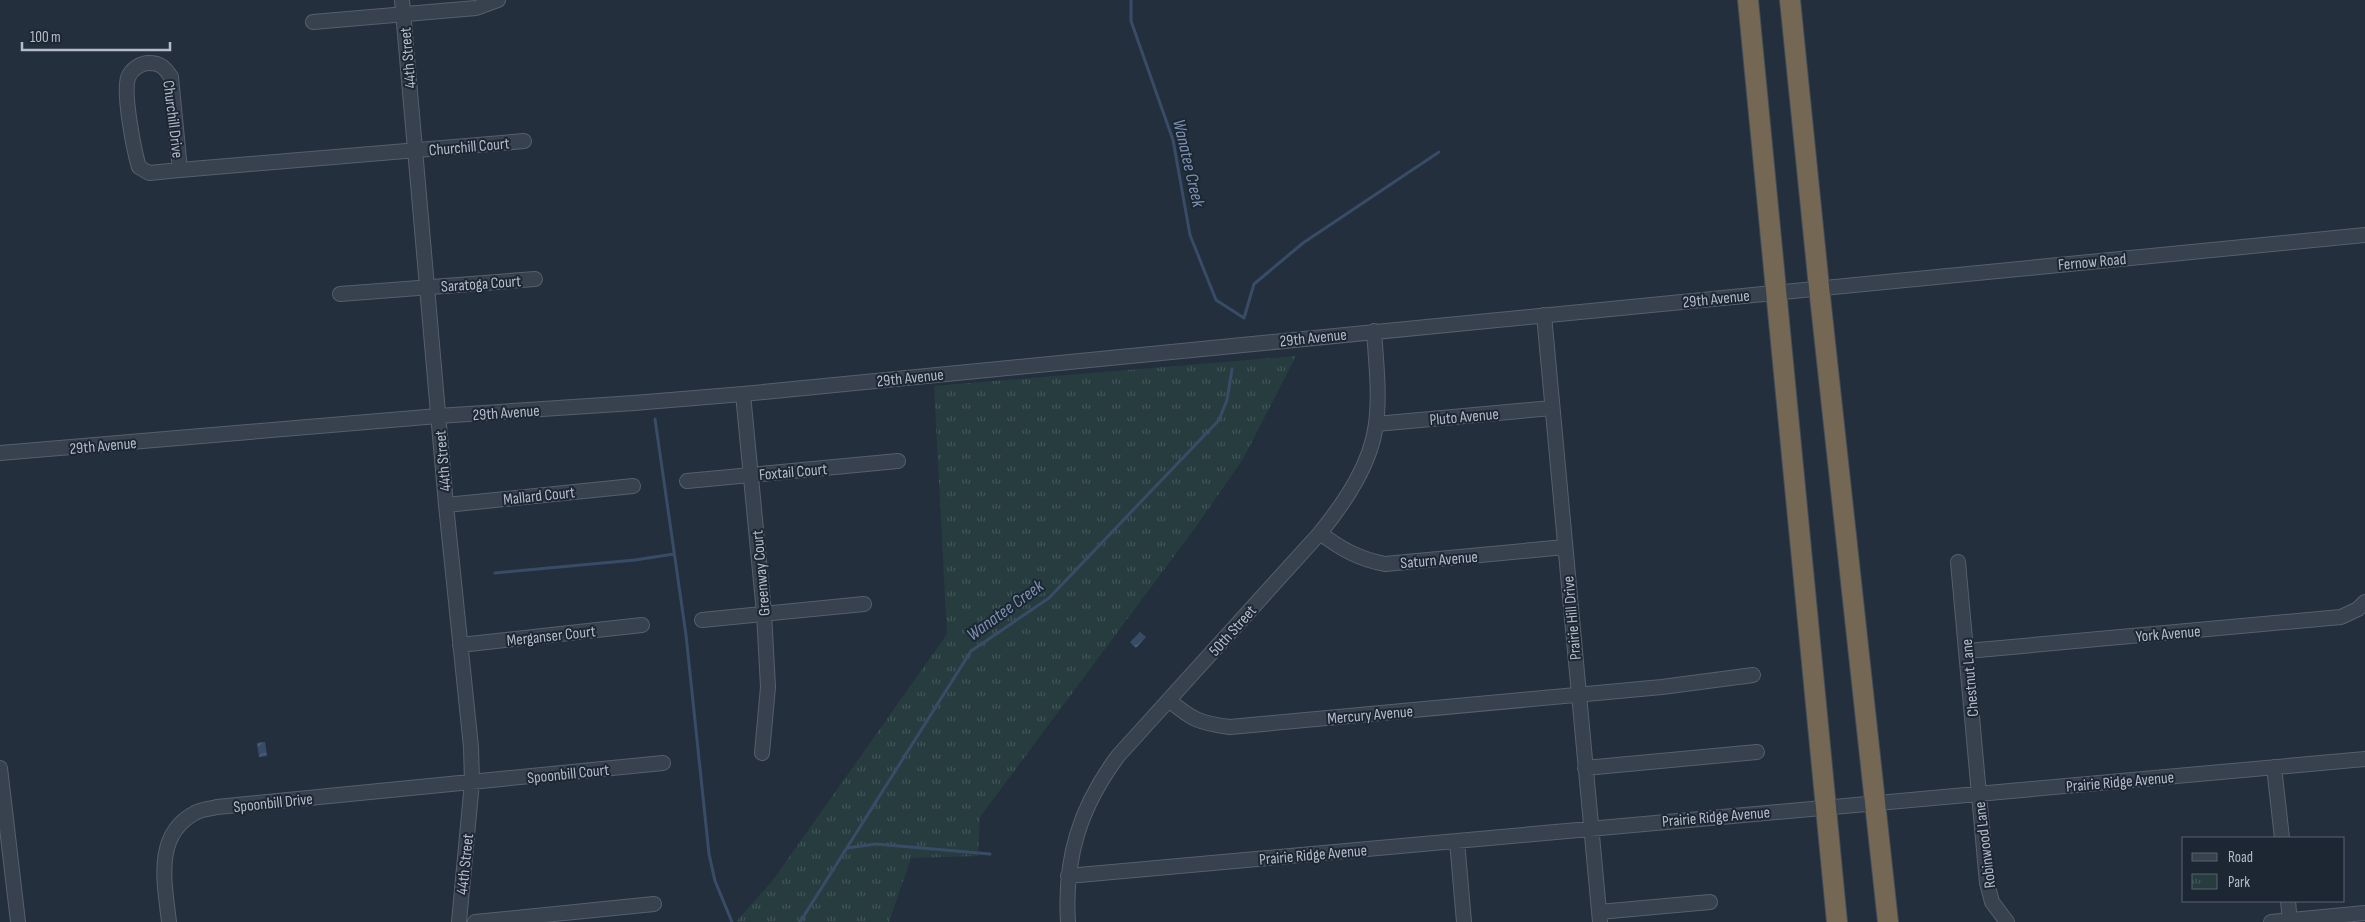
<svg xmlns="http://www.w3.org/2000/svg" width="2365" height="922" viewBox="0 0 2365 922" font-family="'Sofia Sans Condensed',sans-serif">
<defs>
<pattern id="park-tufts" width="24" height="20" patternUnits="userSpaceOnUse" patternTransform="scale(1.25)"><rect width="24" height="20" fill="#263c3f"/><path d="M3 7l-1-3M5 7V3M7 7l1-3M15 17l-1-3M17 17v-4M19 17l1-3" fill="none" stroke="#435659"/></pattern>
<pattern id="water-waves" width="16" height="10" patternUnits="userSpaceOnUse" patternTransform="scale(1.25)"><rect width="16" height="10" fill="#394c67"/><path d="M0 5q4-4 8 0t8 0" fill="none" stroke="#53647b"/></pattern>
</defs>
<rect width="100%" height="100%" fill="#242f3e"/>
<!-- park -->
<path fill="url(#park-tufts)" d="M1296,356L1243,459L1195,528L980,817L978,856L911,858L889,922H736L773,880L947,634L934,386Z"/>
<!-- water -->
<path fill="url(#water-waves)" d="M1140,632L1146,637L1136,648L1130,642Z
M265,742L267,756L259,757L257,743Z"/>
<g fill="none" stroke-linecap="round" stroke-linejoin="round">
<!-- stream -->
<path stroke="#394c67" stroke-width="3" d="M1131,0V21L1173,140L1190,235L1216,300L1244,318L1254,284L1303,243L1439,152
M655,419L686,635L709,854L715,881L732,922
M495,573L635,560L674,554
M847,848L876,844L990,854
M800,922L971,651L1049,598L1219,420L1227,400L1232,369"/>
<!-- minor casing -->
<g stroke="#565f6c" stroke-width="16">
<path id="minor" d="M402,0L446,505L471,747L472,782L459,922
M313,22L476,8L498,0
M180,170L171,77C165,68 161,63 149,63C141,63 131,69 128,78C123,94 134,151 139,167L149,173L180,170L524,141
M340,294L535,279
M1544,315L1600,922
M743,394L764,613L768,687L762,753
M1376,424L1552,408
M0,453L438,416L634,403L743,394L2365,235
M687,481L898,461
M446,505L633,486
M1320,533C1341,549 1359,559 1385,564L1565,547
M1958,562L1987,883L1992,902L2007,922
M702,620L864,604
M460,645L642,625
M1967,651L2341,617L2358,609L2365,602
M1169,700C1192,720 1200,723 1230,727L1662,687L1753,675
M2274,767L2282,838
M0,768L18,922
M1585,768L1757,752
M1457,841L1464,922
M1068,876L2365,759
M2288,901L2290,922
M1599,912L1710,902
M169,922C165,885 153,835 195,813C201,809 210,809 217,807L663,763
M475,922L654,904
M1068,922C1064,858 1080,807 1118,756L1320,533C1345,502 1371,464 1376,424C1380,394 1376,362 1374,331
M2271,922L2365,913"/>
</g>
<!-- highway casing -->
<g stroke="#434c59" stroke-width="22">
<path id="highway" d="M1748,0L1837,922
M1790,0L1819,287L1888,922"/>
</g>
<!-- minor -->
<use href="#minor" stroke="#38414e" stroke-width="14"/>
<!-- highway -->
<use href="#highway" stroke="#746855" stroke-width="20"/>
</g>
<g text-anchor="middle" stroke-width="4" stroke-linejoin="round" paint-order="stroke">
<!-- street labels -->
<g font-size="16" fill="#b4bcc9" stroke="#1d2633">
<text transform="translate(407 58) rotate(-95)" y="6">44th Street</text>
<text transform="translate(174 119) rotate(83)" y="6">Churchill Drive</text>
<text transform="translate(469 146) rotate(-5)" y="6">Churchill Court</text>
<text transform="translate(2092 261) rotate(-5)" y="6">Fernow Road</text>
<text transform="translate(481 283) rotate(-4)" y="6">Saratoga Court</text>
<text transform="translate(1716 298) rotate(-6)" y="6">29th Avenue</text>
<text transform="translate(1313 337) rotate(-6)" y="6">29th Avenue</text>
<text transform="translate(910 377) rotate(-6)" y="6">29th Avenue</text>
<text transform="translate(506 412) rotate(-4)" y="6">29th Avenue</text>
<text transform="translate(1464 416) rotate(-5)" y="6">Pluto Avenue</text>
<text transform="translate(103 445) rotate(-5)" y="6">29th Avenue</text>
<text transform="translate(442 461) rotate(-95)" y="6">44th Street</text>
<text transform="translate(793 471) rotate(-5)" y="6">Foxtail Court</text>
<text transform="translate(539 495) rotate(-6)" y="6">Mallard Court</text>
<text transform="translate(1439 559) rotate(-5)" y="6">Saturn Avenue</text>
<text transform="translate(760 573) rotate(-95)" y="6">Greenway Court</text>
<text transform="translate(1571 618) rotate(-95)" y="6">Prairie Hill Drive</text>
<text transform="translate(1232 630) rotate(-48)" y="6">50th Street</text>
<text transform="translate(2168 633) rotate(-5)" y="6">York Avenue</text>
<text transform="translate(551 635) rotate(-6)" y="6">Merganser Court</text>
<text transform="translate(1969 678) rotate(-95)" y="6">Chestnut Lane</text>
<text transform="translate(1370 714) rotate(-5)" y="6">Mercury Avenue</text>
<text transform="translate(568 773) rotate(-6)" y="6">Spoonbill Court</text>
<text transform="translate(2120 781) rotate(-5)" y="6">Prairie Ridge Avenue</text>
<text transform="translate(273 802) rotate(-6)" y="6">Spoonbill Drive</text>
<text transform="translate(1716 816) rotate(-5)" y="6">Prairie Ridge Avenue</text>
<text transform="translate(1984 845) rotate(-97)" y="6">Robinwood Lane</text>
<text transform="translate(1313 854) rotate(-5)" y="6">Prairie Ridge Avenue</text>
<text transform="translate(464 864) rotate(-84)" y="6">44th Street</text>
</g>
<!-- water labels -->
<g font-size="18" font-style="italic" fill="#7c92b1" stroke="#1d2633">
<text transform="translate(1189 163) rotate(77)" y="6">Wanatee Creek</text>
<text transform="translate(1005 610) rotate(-36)" y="6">Wanatee Creek</text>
</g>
</g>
<!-- legend -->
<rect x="2182" y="837" width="162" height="65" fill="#1d2633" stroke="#59626f"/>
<rect x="2192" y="853" width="25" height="8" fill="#38414e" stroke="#59626f"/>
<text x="2228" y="862" font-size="15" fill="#b4bcc9">Road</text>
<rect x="2192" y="874" width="25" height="15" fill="url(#park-tufts)" stroke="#59626f"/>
<text x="2228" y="887" font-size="15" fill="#b4bcc9">Park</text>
<!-- scale -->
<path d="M22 42v8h148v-8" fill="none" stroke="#b4bcc9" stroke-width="2.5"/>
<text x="30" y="42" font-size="15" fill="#b4bcc9" stroke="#1d2633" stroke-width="4" paint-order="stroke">100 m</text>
</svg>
